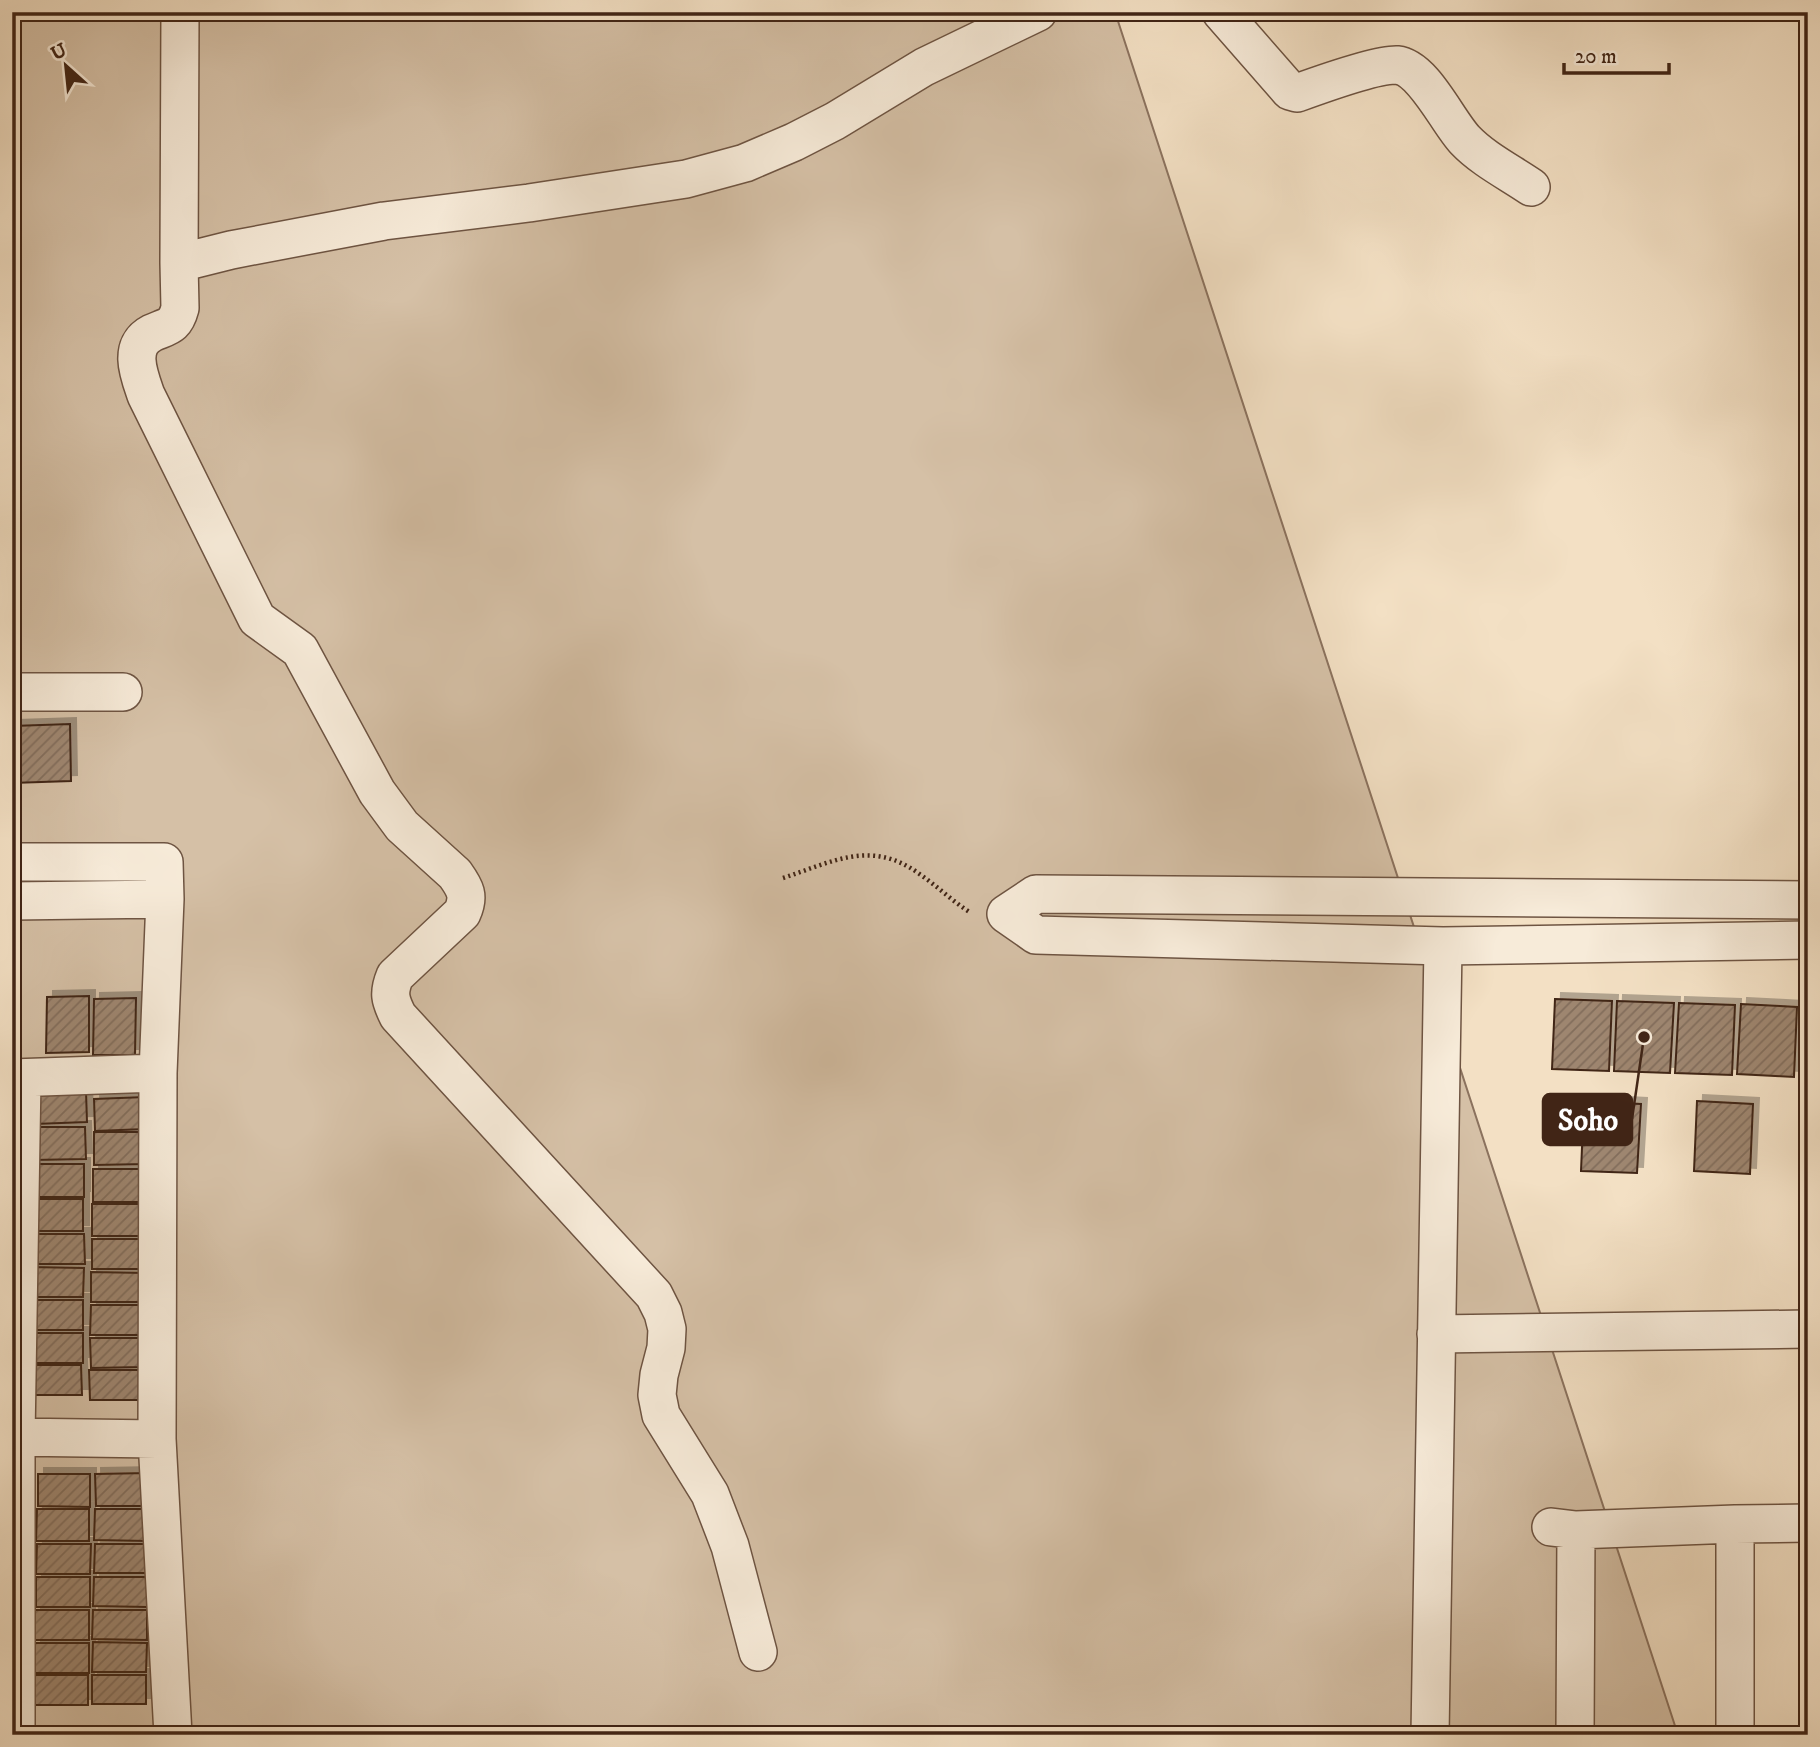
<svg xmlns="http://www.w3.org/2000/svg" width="1820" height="1747" viewBox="0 0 1820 1747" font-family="'IM FELL DW Pica',serif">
<defs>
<pattern id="building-hatch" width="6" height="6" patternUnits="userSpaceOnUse" patternTransform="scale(1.75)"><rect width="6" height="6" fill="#9e8670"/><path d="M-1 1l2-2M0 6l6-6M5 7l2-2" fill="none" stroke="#826d5b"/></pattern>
<filter id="shadow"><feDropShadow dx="6" dy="-6" stdDeviation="0" flood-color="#0004"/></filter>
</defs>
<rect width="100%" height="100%" fill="#f3e0c4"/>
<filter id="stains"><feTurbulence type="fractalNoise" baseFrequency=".00286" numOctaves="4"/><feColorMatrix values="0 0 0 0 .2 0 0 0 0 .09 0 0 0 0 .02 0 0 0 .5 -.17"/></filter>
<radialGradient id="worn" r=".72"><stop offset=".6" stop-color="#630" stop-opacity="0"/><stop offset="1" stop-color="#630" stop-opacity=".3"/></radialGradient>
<!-- green -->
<path fill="#d5c0a6" stroke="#8b725e" stroke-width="2" d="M12,12H1115L1678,1735H12Z"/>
<!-- building -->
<path fill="url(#building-hatch)" stroke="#412516" stroke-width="2" filter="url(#shadow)" d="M70,724L71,781L12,783V726Z
M89,996V1052L46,1053L47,997Z
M136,998L135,1055H93L94,999Z
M12,999H14V1055H12Z
M1555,999L1612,1001L1609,1071L1552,1069Z
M1617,1001L1674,1003L1670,1073L1614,1071Z
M1679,1003L1735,1005L1732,1075L1675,1073Z
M1741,1004L1797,1007L1794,1077L1737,1074Z
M86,1091L87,1122L35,1124L34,1093Z
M145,1097L146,1129L95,1131L94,1099Z
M1584,1101L1641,1104L1637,1173L1581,1171Z
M1697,1101L1753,1104L1750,1174L1694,1171Z
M33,1127H85L86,1159L33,1160Z
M94,1132H147V1164L94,1165Z
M32,1164H84V1197H31Z
M93,1169H146L145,1202H93Z
M31,1199H83V1231H31Z
M92,1204H145V1236H92Z
M30,1234H84L85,1264H30Z
M92,1239H146V1269H92Z
M30,1267L84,1268L83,1297H29Z
M91,1272L146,1273L145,1302H91Z
M29,1300H83V1330H28Z
M91,1305H145L144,1335H90Z
M29,1333H83V1363H29Z
M90,1338H145L144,1367L91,1368Z
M28,1365H81L82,1395H28Z
M89,1370H143V1400H90Z
M148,1473V1506H96L95,1474Z
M38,1474H90V1507L38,1506Z
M37,1509H89V1541H36Z
M95,1509H147L146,1541L94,1540Z
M37,1544H91L90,1574H36Z
M95,1544H148V1573H94Z
M36,1577H90V1607H36Z
M94,1577H148L147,1607L93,1606Z
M35,1610H89V1640H35Z
M93,1610H147V1640L92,1639Z
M93,1642L147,1643L146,1672H92Z
M35,1643H89V1673H35Z
M34,1675H88V1705H34Z
M92,1675H146V1704H92Z"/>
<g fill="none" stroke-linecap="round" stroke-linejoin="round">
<!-- minor casing -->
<g stroke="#6e5442" stroke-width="40">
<path id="minor" d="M1221,12L1290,91L1297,93C1319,85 1377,64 1397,65C1424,68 1447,121 1465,140C1483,159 1509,172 1531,187
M179,263L180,12
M12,692H123
M12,862H164L165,899L158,1073L157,1439L173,1735
M1808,900L1036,894L1006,914L1036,935L1443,946L1808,940
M12,901L165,899
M12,1078L158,1073
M1436,1334L1808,1329
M12,1437L157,1439
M1735,1524V1735
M1551,1527L1576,1530L1735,1524L1808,1523
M758,1652L730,1546L710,1494L661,1415L657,1395L659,1375L666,1348L667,1329L663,1313L654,1295L398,1016C390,1000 388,993 395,976L462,913C470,896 465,888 455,874L402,826L377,792L300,650L257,619L146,395C139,375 127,346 152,333C168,326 175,327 180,308L179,263L231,250L384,221L529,203L686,179L745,163L794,142L835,121L924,67L1038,12
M16,1735V1437L22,1078
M1430,1735L1443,946
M1575,1735L1576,1530"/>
</g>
<!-- path -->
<path stroke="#412516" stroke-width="4.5" stroke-dasharray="2 3.5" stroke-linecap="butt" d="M783,878C832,862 871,839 918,873C936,885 952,901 971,913"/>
<!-- minor -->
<use href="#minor" stroke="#f7ebd9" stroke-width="37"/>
</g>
<!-- callouts -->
<path fill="none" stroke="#412516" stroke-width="2.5" d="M1644 1037L1632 1119"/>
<circle fill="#412516" stroke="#f7ebd9" stroke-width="2.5" cx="1644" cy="1037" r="7"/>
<rect fill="#412516" stroke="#412516" stroke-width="2.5" x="1543" y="1094" width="89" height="51" rx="7"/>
<g font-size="30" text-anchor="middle" font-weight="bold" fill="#fff">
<text x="1588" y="1130">Soho</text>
</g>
<!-- margin -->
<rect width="1820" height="1747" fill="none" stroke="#f3e0c4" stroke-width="42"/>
<rect x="14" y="14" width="1792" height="1719" fill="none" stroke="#412516" stroke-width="3.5"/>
<rect x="21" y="21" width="1778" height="1705" fill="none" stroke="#412516" stroke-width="2"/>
<!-- north arrow -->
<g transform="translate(66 66) rotate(333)" stroke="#f7ebd9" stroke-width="5" paint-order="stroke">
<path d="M0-5L12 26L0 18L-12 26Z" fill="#412516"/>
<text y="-10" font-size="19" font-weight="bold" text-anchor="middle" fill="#412516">U</text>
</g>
<!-- scale -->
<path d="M1564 63v10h105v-10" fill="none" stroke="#412516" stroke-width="3.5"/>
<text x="1575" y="63" font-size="21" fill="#412516" stroke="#f7ebd9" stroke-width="5" paint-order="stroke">20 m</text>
<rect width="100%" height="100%" filter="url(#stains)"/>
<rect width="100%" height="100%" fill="url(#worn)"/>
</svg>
